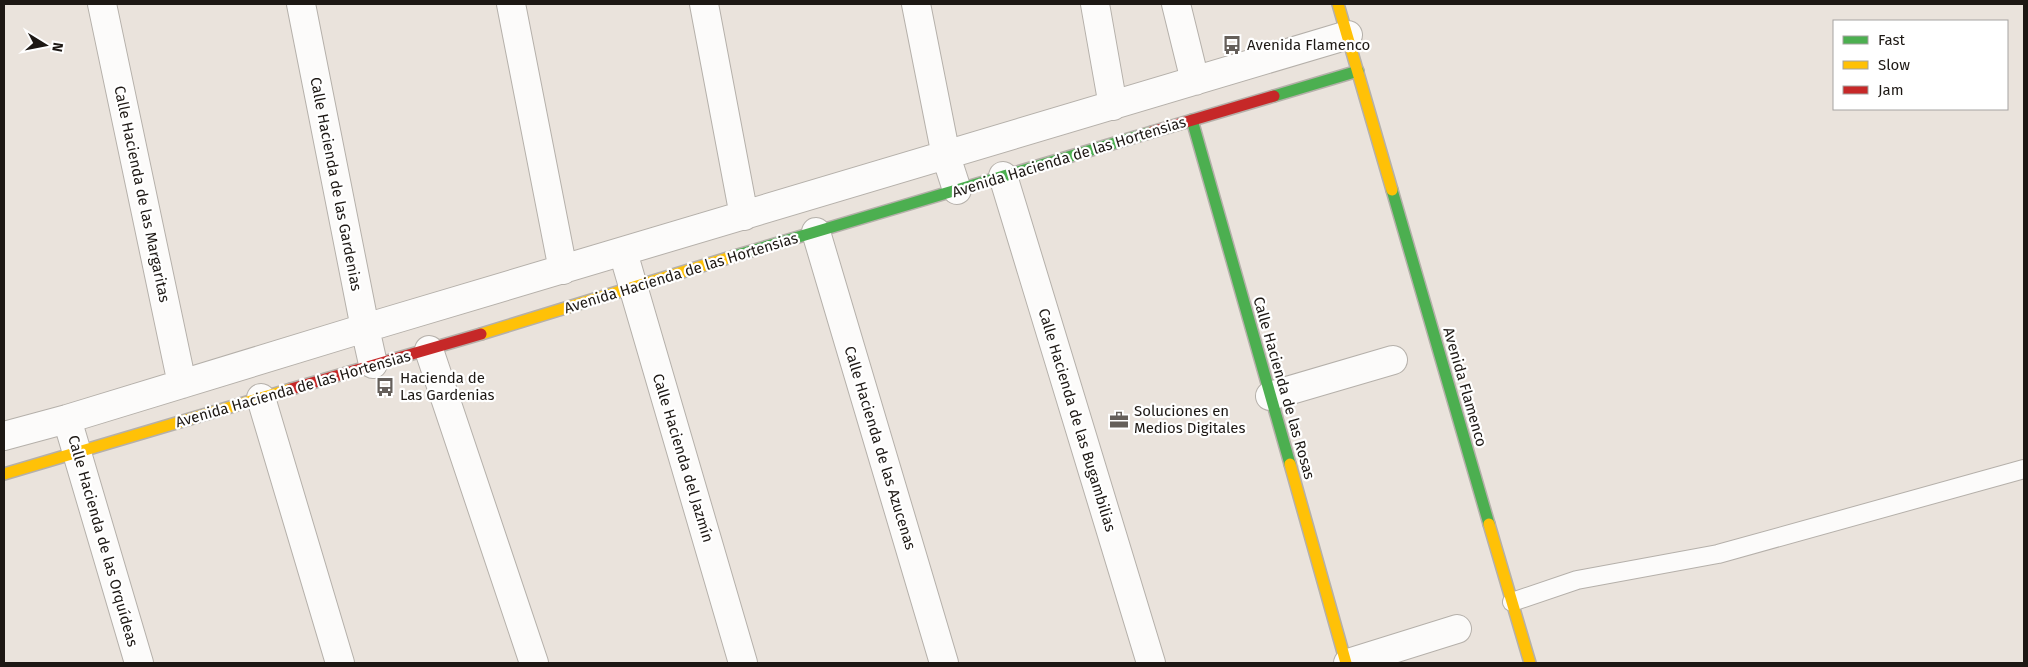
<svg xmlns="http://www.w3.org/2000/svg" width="2028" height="667" viewBox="0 0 2028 667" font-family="'Fira Sans',sans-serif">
<rect width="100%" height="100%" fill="#eae3dc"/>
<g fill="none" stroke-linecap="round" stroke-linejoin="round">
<!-- lane casing -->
<g stroke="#b5b0aa" stroke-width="20">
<path id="lane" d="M1512,602L1577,580L1718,554L2024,469"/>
</g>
<!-- street casing -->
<g stroke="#b5b0aa" stroke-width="30">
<path id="street" d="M102,4L182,384
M301,4L365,328L373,364
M511,4L563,270
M704,4L744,216
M916,4L946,156L957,190
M1095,4L1113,106
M1176,4L1195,81
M1003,176L1151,663
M816,232L944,663
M623,252L743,663
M429,350L534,663
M1270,396L1393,360
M261,398L340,663
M67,419L139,663
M4,436L67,419L365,328L1348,35
M1348,663L1457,629"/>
</g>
<!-- fast casing -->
<g stroke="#b5b0aa" stroke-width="14">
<path id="fast" d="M1274,96L1358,71
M1192,120L1290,464
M1392,190L1489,524
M731,257L1152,132"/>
</g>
<!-- slow casing -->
<g stroke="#b5b0aa" stroke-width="14">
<path id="slow" d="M1338,4L1392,190
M481,334L731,257
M1290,464L1346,663
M4,474L291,389
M1489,524L1530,663"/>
</g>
<!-- jam casing -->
<g stroke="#b5b0aa" stroke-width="14">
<path id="jam" d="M1152,132L1274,96
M291,389L481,334"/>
</g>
<!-- lane -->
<use href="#lane" stroke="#fcfbfa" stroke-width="18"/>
<!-- street -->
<use href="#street" stroke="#fcfbfa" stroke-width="28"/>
<!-- fast -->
<use href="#fast" stroke="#4caf50" stroke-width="11"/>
<!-- slow -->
<use href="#slow" stroke="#ffc107" stroke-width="11"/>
<!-- jam -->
<use href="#jam" stroke="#c62828" stroke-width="11"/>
</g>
<!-- icons -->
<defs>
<g id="bus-bare" transform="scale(1.5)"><path d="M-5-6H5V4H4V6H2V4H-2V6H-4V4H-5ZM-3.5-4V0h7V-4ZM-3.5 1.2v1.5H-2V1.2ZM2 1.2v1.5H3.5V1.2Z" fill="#655f5a" stroke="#fff" stroke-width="2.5" paint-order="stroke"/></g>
<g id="office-bare" transform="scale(1.5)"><path d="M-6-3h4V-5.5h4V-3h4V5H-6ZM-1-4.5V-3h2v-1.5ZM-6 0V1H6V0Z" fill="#655f5a" stroke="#fff" stroke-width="2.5" paint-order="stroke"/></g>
</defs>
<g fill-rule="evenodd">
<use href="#bus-bare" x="1232" y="45"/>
<use href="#bus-bare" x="385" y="387"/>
<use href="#office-bare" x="1119" y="420"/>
</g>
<g text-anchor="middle" stroke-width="4.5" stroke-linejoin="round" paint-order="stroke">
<!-- poi labels -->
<g font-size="15" fill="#1d1814" stroke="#fff" text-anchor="start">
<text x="1247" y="50">Avenida Flamenco</text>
<text x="400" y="383">Hacienda de<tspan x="400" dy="17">Las Gardenias</tspan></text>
<text x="1134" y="416">Soluciones en<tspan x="1134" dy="17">Medios Digitales</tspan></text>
</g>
<!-- street labels -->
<g font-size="15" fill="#1d1814" stroke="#fff">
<text transform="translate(1069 157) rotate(-17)" y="5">Avenida Hacienda de las Hortensias</text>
<text transform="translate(336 184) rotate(79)" y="5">Calle Hacienda de las Gardenias</text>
<text transform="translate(142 194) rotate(78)" y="5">Calle Hacienda de las Margaritas</text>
<text transform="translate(681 273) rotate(-17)" y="5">Avenida Hacienda de las Hortensias</text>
<text transform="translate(1465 387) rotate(74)" y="5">Avenida Flamenco</text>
<text transform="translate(1284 388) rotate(74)" y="5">Calle Hacienda de las Rosas</text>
<text transform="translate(293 389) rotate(-16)" y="5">Avenida Hacienda de las Hortensias</text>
<text transform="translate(1077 420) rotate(73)" y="5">Calle Hacienda de las Bugambilias</text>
<text transform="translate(880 448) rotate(73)" y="5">Calle Hacienda de las Azucenas</text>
<text transform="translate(683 458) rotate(73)" y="5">Calle Hacienda del Jazmín</text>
<text transform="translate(103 541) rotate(74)" y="5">Calle Hacienda de las Orquídeas</text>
</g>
</g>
<!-- border -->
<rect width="2028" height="667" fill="none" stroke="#1d1814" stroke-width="10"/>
<!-- legend -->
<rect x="1833" y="20" width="175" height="90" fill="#ffffff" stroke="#a5a3a1"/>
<rect x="1843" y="36" width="25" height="8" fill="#4caf50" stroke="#a5a3a1"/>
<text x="1878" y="45" font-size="15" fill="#1d1814">Fast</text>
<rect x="1843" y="61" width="25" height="8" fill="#ffc107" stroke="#a5a3a1"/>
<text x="1878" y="70" font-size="15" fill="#1d1814">Slow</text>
<rect x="1843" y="86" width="25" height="8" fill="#c62828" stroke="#a5a3a1"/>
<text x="1878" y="95" font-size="15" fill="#1d1814">Jam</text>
<!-- north arrow -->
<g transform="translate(45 45) rotate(100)" stroke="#ffffff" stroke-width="4" paint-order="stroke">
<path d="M0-4L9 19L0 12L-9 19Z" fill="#1d1814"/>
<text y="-8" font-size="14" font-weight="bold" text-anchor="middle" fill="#1d1814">N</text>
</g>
</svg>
